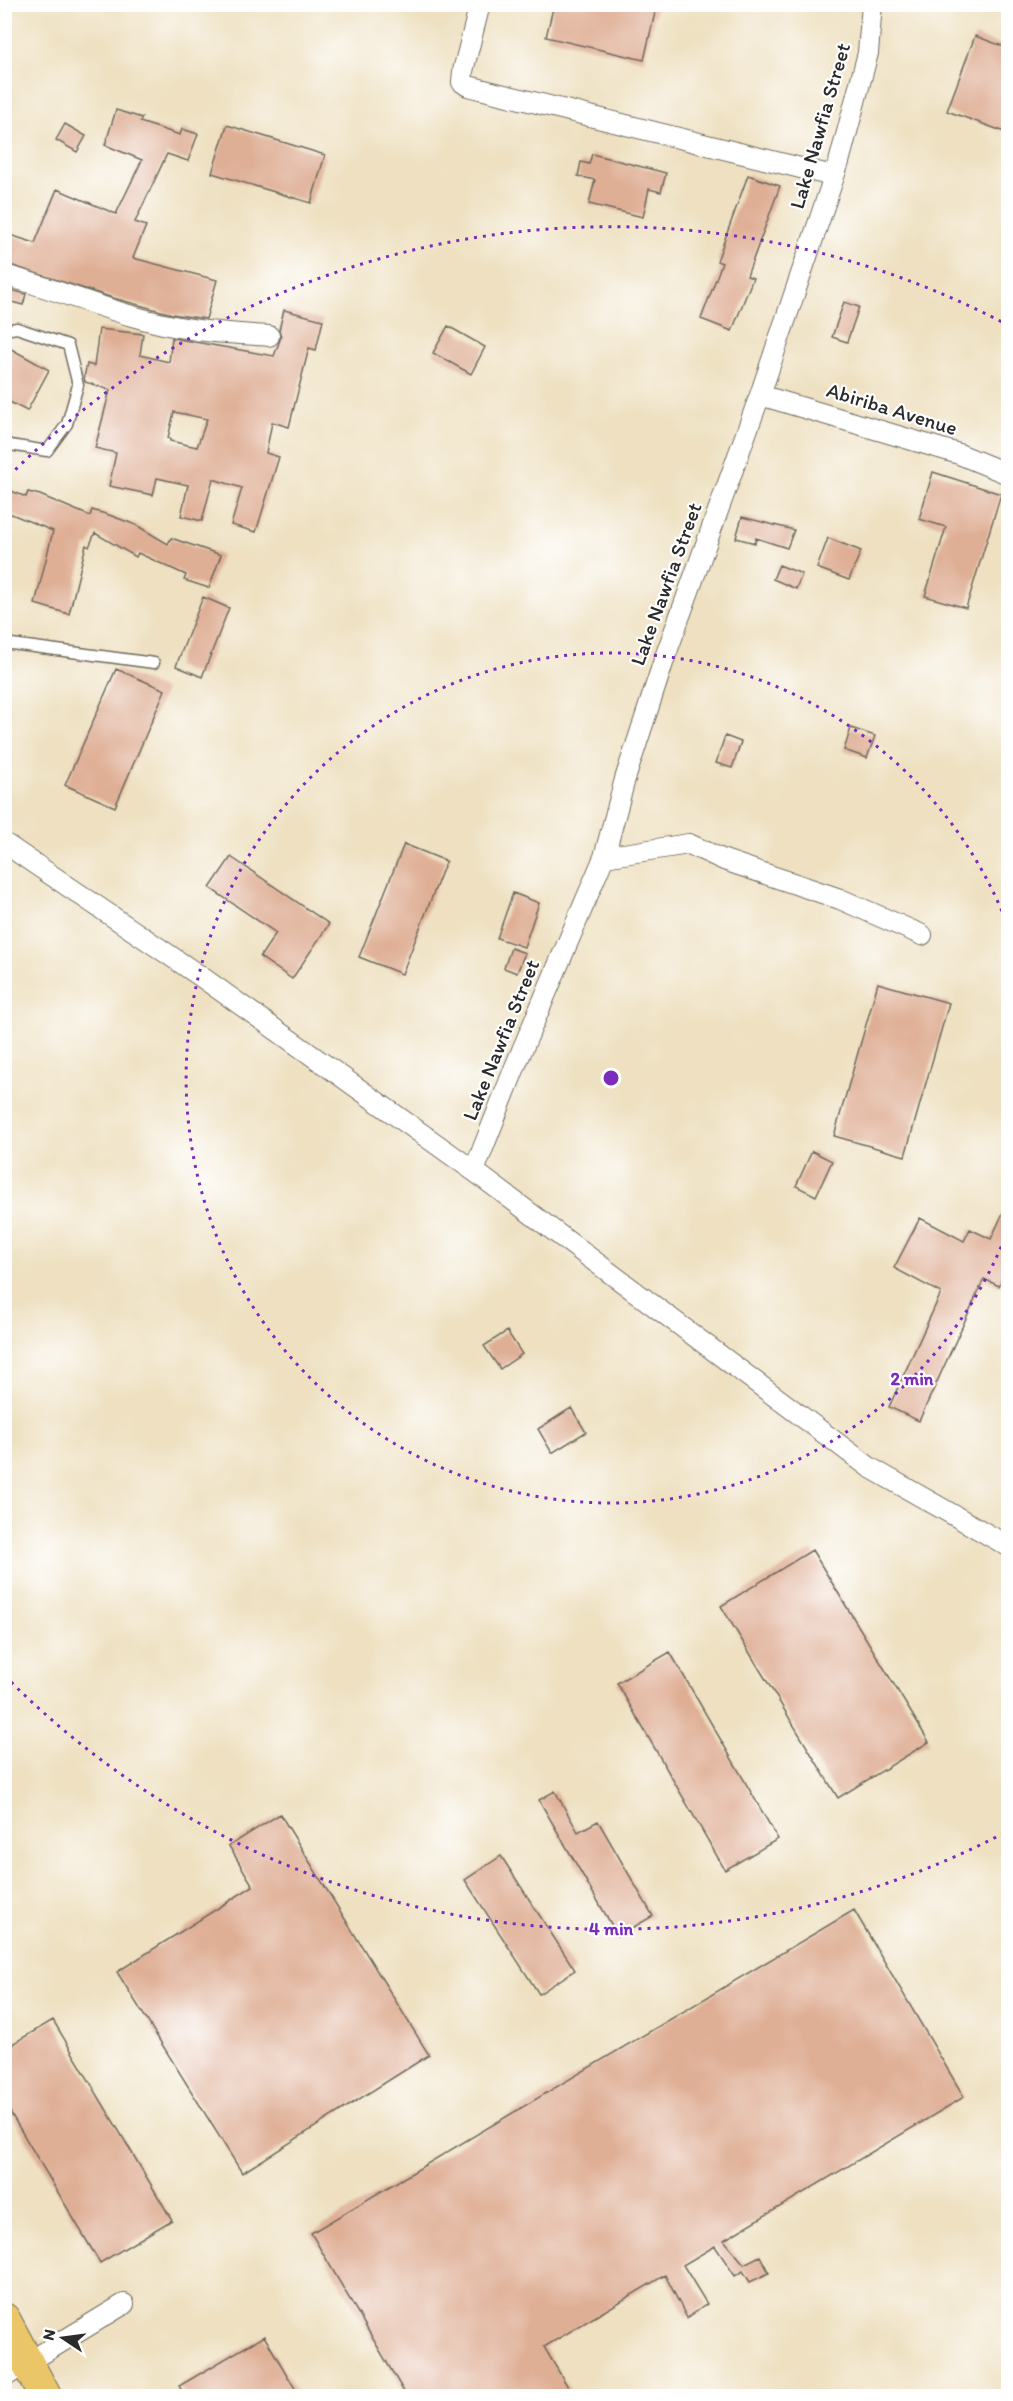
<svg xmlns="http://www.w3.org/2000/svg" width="1013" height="2401" viewBox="0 0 1013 2401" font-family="Itim,sans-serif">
<rect width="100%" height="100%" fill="#fff"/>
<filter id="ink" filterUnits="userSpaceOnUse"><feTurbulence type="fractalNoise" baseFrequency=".0167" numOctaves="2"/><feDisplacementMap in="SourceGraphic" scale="12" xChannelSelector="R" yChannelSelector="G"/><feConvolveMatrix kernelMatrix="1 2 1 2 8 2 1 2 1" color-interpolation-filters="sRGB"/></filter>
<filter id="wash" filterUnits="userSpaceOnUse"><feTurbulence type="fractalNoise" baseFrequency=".008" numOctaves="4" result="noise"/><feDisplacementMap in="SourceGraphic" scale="24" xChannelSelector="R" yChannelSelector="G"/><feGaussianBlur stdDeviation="1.35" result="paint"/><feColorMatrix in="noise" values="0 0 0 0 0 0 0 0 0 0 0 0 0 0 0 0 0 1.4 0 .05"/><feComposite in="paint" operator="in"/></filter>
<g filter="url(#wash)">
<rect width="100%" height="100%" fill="#eee0c0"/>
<g id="blocks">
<!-- building -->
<path fill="#dfaf95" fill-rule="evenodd" d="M554,4H657L644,60L546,37Z
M975,36L1008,48V123L1005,132L947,111Z
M116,110L142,118L140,122L180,135L182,129L198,134L188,161L167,154L135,222L146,226L133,258L217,280L206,319L172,314L113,298L4,263V233L35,243L57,189L116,214L142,160L105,145Z
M65,124L86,136L77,152L56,140Z
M227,125L325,155L311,203L212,173Z
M592,154L666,173L661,192L649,189L643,217L589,204L595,180L578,176L581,162L589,164Z
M748,175L780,186L747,276L753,278L732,331L701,319L722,263L717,261Z
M4,288L26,294L23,305L4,300Z
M844,302L859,307L847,342L832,337Z
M284,310L323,320L316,350L309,348L289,427L272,422L266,453L279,457L256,532L231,525L242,488L213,479L202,521L181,516L188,485L157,478L153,495L109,486L116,453L95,448L110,390L85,382L84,377L87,364L94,366L99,329L143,334L140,355L169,362L172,338L274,356L281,337L279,330ZM174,412L207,419L197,447L170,441V439L168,438Z
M448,326L485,347L471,374L433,353Z
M4,345L49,370L27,411L4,399Z
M933,472L1001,494L966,608L925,596L946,527L919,519Z
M4,488L26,497L28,492L40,495L90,516L92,510L109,515L136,525L168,544L171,538L221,555L209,588L184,580L186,575L138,553L136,557L95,533L89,547L86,545L69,614L35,604L53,531L4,511Z
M742,517L794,530L787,548L756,538L755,543L736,538Z
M828,538L861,551L849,580L817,568Z
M779,565L802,574L796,589L773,579Z
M203,597L229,608L202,677L176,666Z
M116,669L165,690L115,807L65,785Z
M851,728L875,736L867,758L844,750Z
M725,736L741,742L732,768L716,763Z
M404,844L446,861L402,974L359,957Z
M231,857L329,924L292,979L260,957L276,933L210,888Z
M513,893L539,903L524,947L497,938Z
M511,948L525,953L517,973L504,968Z
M878,983L949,1003L905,1156L834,1136Z
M812,1151L832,1161L816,1196L796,1186Z
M1008,1202V1266L999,1286L984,1279L919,1421L889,1407L941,1293L894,1268L920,1218L964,1241L970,1229L991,1239Z
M507,1331L522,1354L500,1369L484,1346Z
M571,1408L586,1432L552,1453L538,1429Z
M812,1550L929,1742L838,1798L721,1606Z
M670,1652L778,1839L725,1870L617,1683Z
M555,1791L578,1832L598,1821L653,1916L618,1936L539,1800Z
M280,1814L429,2055L242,2173L117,1972L253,1886L229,1846Z
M501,1856L575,1970L539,1994L465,1880Z
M854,1910L964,2097L724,2240L744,2264L760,2256L769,2273L750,2282L743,2271L735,2276L715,2246L683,2265L707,2304L687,2318L665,2275L544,2347L574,2397H407L311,2233Z
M53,2020L172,2220L100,2263L4,2102V2049Z
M264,2336L300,2397H186L179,2386Z"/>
</g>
</g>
<g filter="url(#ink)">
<use href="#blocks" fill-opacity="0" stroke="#6f6a5f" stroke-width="1.5"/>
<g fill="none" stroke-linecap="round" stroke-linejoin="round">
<!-- service casing -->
<g stroke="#6f6a5f" stroke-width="13">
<path id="service" d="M4,330L17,328L68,345L78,385L67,424L47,451L4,444
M4,643L154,663"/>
</g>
<!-- minor casing -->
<g stroke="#6f6a5f" stroke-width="22">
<path id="minor" d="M480,4L463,71L462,82L468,86L833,176
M4,275C67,292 127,320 191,329C217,333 243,334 269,336
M760,395L959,454L1008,474
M4,843L203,978L474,1171L869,1467L1008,1546
M604,857L689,844L724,860L840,899L922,935
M474,1171L517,1062L604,857L625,779L665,657L760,395L839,162L868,53L872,4
M4,2377L124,2304"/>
</g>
<!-- primary casing -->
<g stroke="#6f6a5f" stroke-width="34">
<path id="primary" d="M4,2319L45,2396"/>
</g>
<!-- service -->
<use href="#service" stroke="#fff" stroke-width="10"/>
<!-- minor -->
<use href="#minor" stroke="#fff" stroke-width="20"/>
<!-- primary -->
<use href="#primary" stroke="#ebc669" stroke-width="32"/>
</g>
</g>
<!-- distance rings -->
<g fill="none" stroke="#7b2cbf" stroke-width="3" stroke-dasharray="3 6">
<path d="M1008 1230A425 425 0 1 1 1008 926"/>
<path d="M1004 1833A851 851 0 0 1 9 1680M9 476A851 851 0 0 1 1004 323"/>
</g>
<g text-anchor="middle" stroke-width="4.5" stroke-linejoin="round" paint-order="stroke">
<!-- street labels -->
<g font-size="21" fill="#2b2b2b" stroke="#fff">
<text transform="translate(820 126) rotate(-74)" y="7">Lake Nawfia Street</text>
<text transform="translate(892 409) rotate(17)" y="7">Abiriba Avenue</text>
<text transform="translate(666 584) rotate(-70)" y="7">Lake Nawfia Street</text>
<text transform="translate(501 1040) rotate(-68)" y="7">Lake Nawfia Street</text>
</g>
</g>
<circle cx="611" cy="1078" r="9" fill="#7b2cbf" stroke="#fff" stroke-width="3"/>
<g font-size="18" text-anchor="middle" font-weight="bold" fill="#7b2cbf" stroke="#fff" stroke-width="4.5" stroke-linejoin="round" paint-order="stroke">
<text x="912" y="1385">2 min</text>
<text x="611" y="1935">4 min</text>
</g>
<!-- margin -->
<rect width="1013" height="2401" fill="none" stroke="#fff" stroke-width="24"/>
<!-- north arrow -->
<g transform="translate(63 2338) rotate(283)" stroke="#ffffff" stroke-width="4.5" paint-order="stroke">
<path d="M0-4.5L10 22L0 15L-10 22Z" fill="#2b2b2b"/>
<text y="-9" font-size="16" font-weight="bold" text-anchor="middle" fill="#2b2b2b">N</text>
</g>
</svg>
